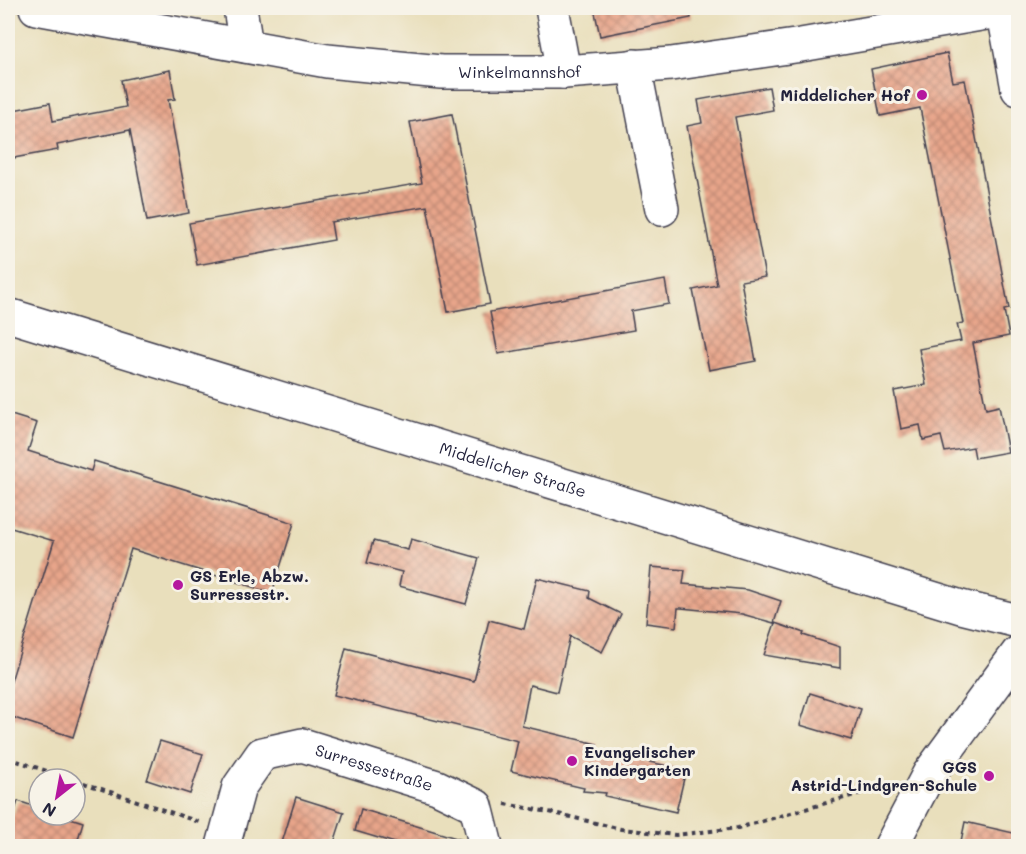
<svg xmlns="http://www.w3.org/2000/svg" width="1026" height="854" viewBox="0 0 1026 854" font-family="Mali,sans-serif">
<defs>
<pattern id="building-cross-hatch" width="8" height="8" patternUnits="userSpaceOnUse" patternTransform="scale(1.5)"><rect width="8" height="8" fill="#e8a58a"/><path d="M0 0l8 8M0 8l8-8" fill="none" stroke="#bc8672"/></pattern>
</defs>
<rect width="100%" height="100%" fill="#f7f3e8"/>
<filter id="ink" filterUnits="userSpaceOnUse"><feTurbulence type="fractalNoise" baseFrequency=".0167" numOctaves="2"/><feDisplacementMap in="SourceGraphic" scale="12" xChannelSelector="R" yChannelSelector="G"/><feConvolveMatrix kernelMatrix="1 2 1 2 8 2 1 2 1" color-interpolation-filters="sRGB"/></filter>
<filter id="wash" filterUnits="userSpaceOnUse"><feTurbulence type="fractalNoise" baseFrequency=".008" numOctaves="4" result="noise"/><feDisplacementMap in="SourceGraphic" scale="24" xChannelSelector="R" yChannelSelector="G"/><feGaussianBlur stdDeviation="1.35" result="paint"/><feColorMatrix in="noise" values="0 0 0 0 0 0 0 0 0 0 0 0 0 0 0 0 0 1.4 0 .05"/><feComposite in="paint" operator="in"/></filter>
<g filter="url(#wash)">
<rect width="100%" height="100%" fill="#e9dfbc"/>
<g id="blocks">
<!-- building -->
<path fill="url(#building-cross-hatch)" d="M594,8H690L691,18L600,36Z
M947,53L953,82L965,80L1009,309L1004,310L1009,336L973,343L986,409L999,406L1008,452L975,458L973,447L945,452L941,436L923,440L920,425L901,429L894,391L926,385L919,349L961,341L957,324L963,323L920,108L880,116L871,69Z
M170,70L175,99L168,100L189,213L147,221L130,130L57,145L58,150L8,159V111L50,103L53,121L126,107L121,80Z
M769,87L773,110L735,117L765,277L741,281L756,361L709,370L693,290L717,285L687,126L702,123L698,100Z
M452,114L490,304L448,312L427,206L331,222L334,240L197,265L189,223L422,183L410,122Z
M665,280L669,304L631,311L634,330L498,354L490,312Z
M8,414L37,423L28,451L91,471L94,461L294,523L272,593L131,549L73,737L8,716V691L54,541L8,527Z
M411,539L479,558L466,604L399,586L402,572L367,563L373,541L408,550Z
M651,567L685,570L683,584L748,590L781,601L774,623L742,614L681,608H678L676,627L646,623Z
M537,578L590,591L589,598L621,614L602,652L570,636L557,692L530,685L522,726L597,744L595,750L686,770L676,812L605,796L606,793L583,791L584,788L511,771L518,741L334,695L346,648L474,681L489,620L524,629Z
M775,623L804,633L803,635L840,647V668L764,655Z
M810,693L861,709L851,740L800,725Z
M160,741L203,754L190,794L147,780Z
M296,797L344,812L333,846H281Z
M18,801L39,808V815H61L83,822L76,846H8V821L11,822Z
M361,809L466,841L465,846H405L355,831Z
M965,822L1018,834V846H960Z"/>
</g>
</g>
<g filter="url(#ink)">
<use href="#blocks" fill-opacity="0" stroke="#403e4e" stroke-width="1.5"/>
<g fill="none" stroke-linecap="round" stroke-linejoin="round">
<!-- minor casing -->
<g stroke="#403e4e" stroke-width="36">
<g id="minor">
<path id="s1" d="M36,8L327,61L441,72H564L671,64L795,46L1004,10"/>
<path d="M240,8L246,46"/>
<path d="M552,8L564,72"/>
<path d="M1003,8L1018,89"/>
<path d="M634,66L662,209"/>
<path id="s2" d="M8,315L961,607L1018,621"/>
<path id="s3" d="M223,846L239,787L262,754L302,745L437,787L476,806L486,846"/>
<path d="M891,846L929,774L1018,653"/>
</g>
</g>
<!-- path -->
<path stroke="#403e4e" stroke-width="4" stroke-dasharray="4.5 4.5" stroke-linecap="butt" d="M8,758L71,779
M75,780L199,822
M505,804L554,813L621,829L676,835L738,828L890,785"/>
<!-- minor -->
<use href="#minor" stroke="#fff" stroke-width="33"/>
</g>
</g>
<!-- markers -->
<g fill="#b5179e" stroke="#f7f3e8" stroke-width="2">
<circle cx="922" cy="95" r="6"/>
<circle cx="178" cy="585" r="6"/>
<circle cx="572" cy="761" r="6"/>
<circle cx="989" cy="776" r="6"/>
</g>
<g text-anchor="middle" stroke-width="6" stroke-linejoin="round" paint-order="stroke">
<!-- street labels -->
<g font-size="16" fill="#22223b" stroke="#f7f3e8">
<text dy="6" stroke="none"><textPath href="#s1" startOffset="489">Winkelmannshof</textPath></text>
<text dy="6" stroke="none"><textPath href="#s2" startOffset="528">Middelicher Straße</textPath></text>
<text dy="6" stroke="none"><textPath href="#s3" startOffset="218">Surressestraße</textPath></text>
</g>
<!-- poi labels -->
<g font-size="16" font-weight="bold" fill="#22223b" stroke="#f7f3e8" text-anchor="end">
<text x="910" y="101">Middelicher Hof</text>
<text x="190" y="582" text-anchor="start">GS Erle, Abzw.<tspan x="190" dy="18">Surressestr.</tspan></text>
<text x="584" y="758" text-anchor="start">Evangelischer<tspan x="584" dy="18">Kindergarten</tspan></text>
<text x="977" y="773">GGS<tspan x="977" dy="18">Astrid-Lindgren-Schule</tspan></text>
</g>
</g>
<!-- margin -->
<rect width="1026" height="854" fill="none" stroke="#f7f3e8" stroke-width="30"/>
<!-- north arrow -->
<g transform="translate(57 797) rotate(211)"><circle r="28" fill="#f7f3e8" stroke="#a29fa3" stroke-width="1.5"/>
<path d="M0-4.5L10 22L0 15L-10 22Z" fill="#b5179e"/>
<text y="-9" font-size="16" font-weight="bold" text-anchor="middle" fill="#22223b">N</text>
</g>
</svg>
